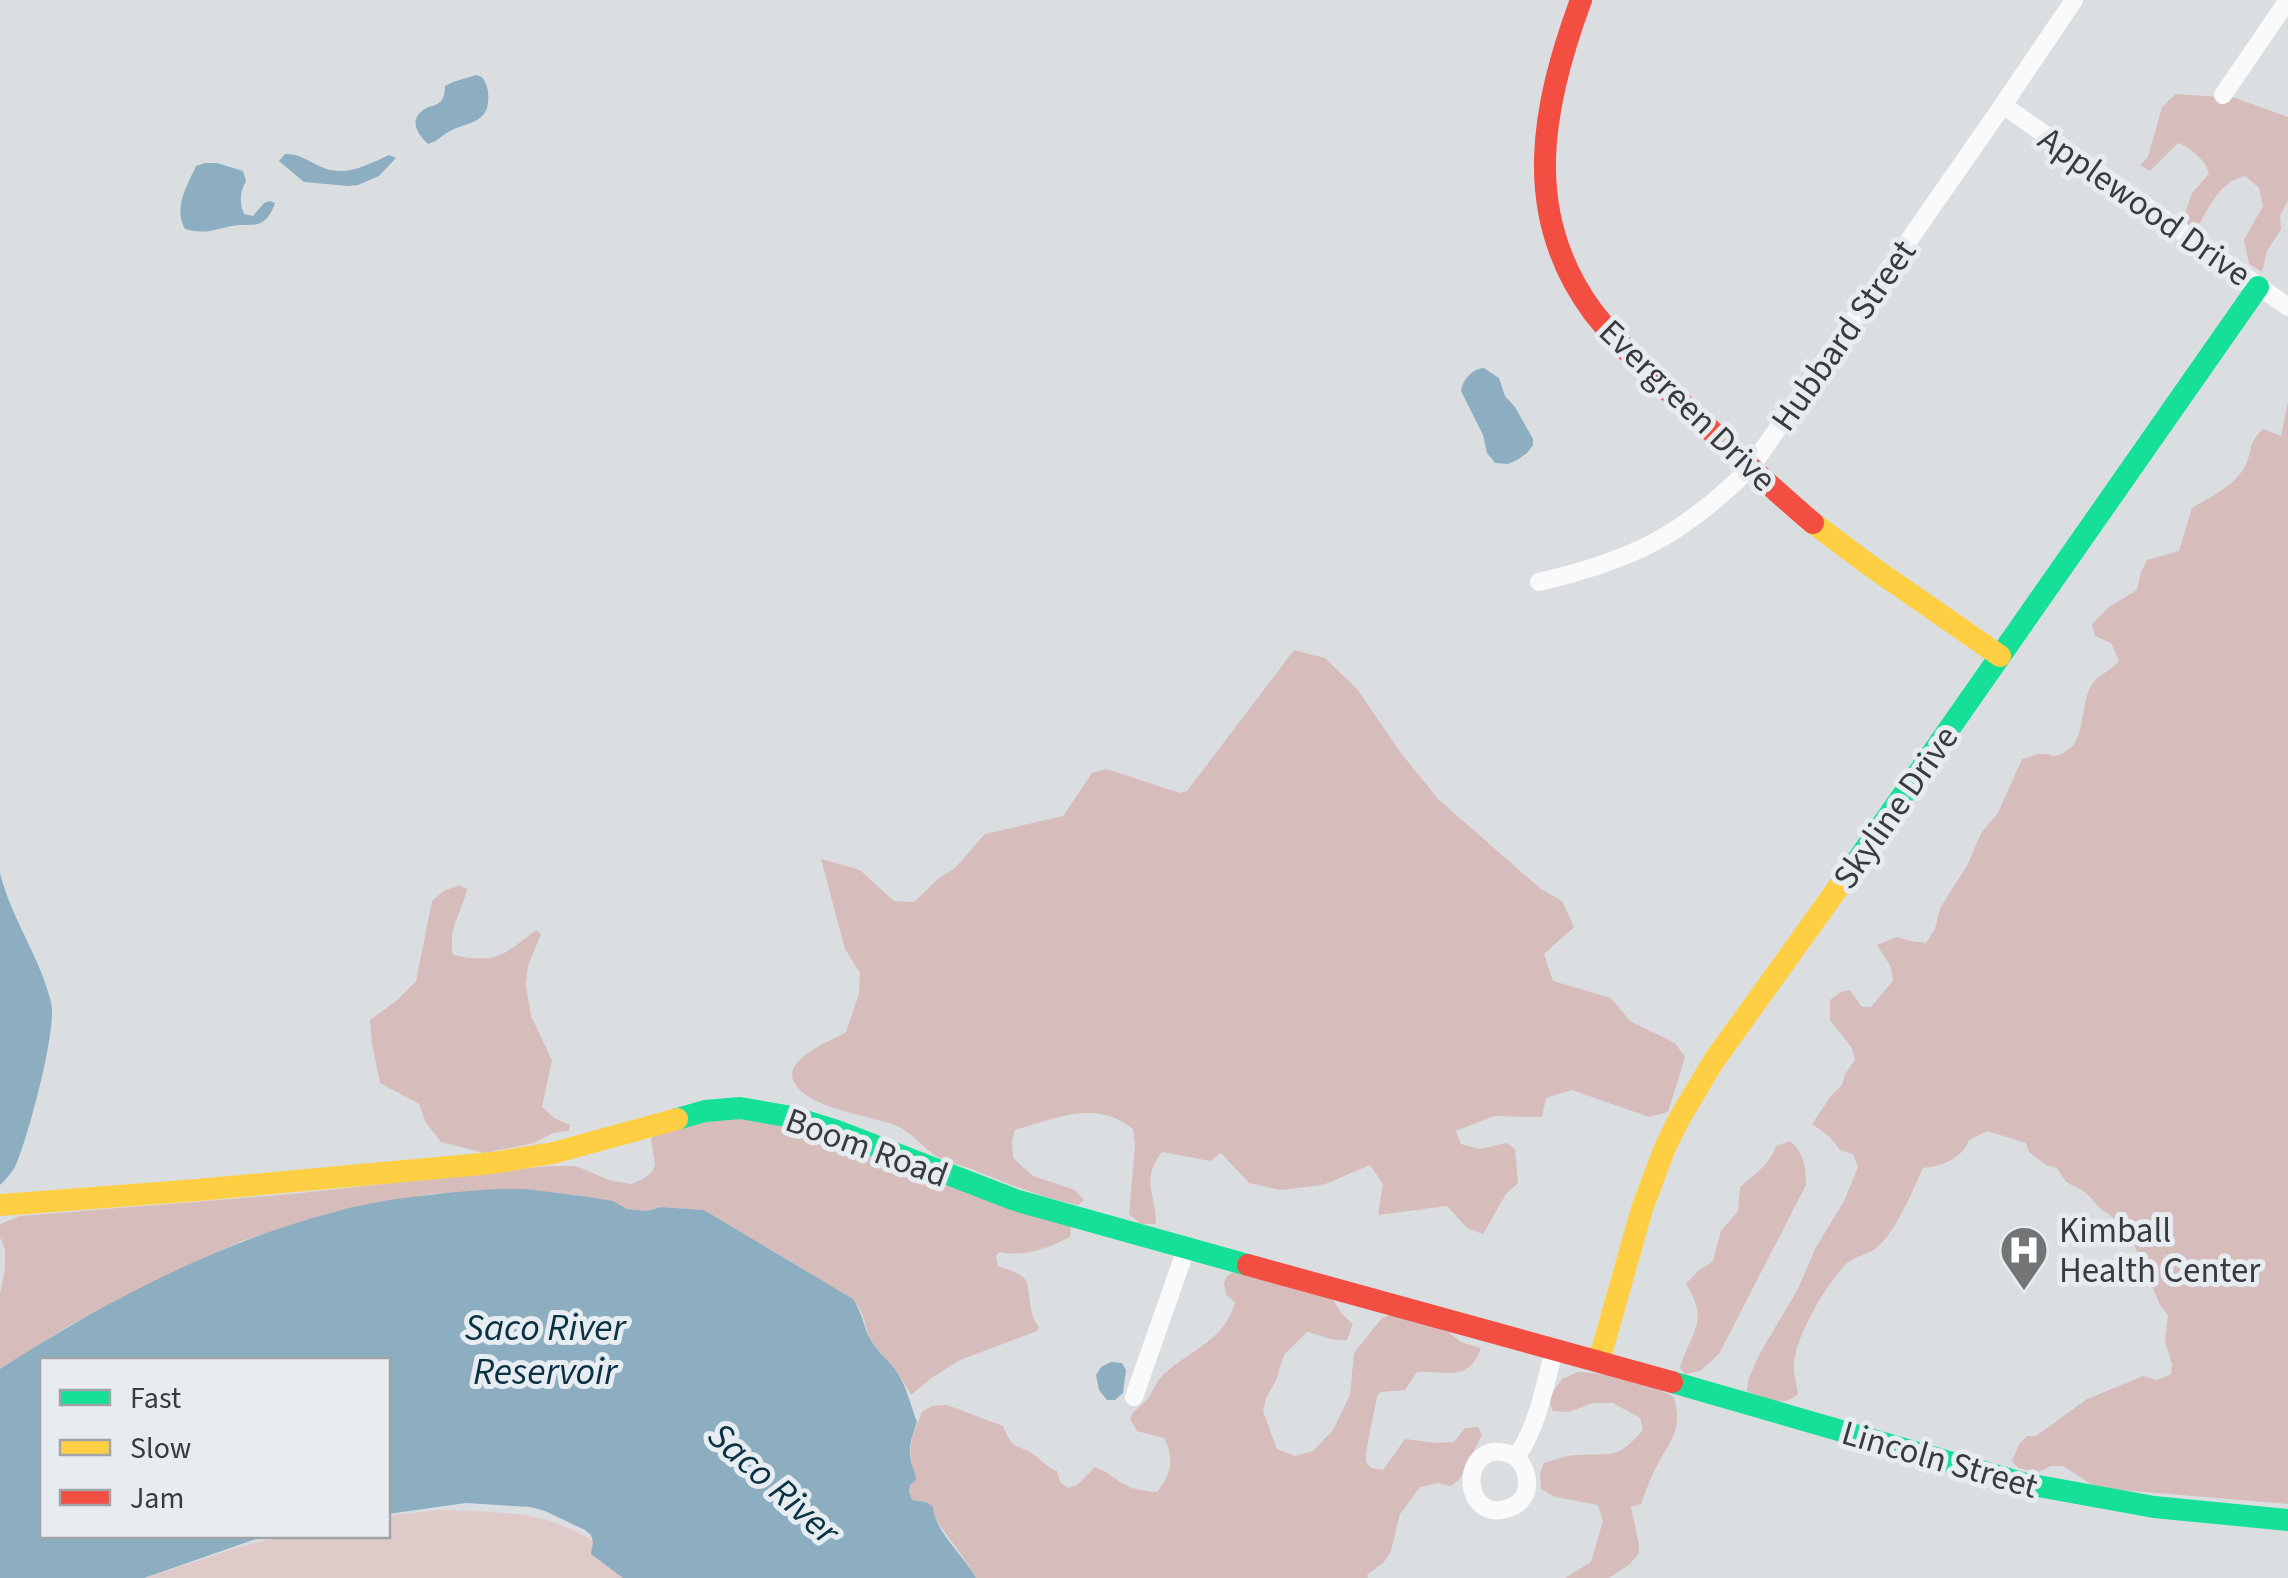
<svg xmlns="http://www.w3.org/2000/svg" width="2288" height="1578" viewBox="0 0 2288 1578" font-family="'Source Sans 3',sans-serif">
<rect width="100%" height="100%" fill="#dbdee1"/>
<!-- green -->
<path fill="#e0cac9" d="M438,1510C470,1511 503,1511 534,1517C576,1525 613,1552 646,1578H145L242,1546L285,1536H388V1516Z"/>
<!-- forest -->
<path fill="#d7bcbc" d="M2176,94L2235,98L2288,117V200L2280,216L2281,229L2267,251L2262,272L2249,264L2244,240L2263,206L2259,188L2245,176C2222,181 2211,203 2200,223L2188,225L2184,217L2192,193L2209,174C2205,159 2192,149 2178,143L2150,171L2140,165L2148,157L2162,107Z
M2288,401V1504L2097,1488L2063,1466H2051L2038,1472L2018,1468L2012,1461L2019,1444L2027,1436H2036L2087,1399L2143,1376L2157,1380L2171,1374L2172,1364L2165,1342L2168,1315L2160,1305L2127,1228L2100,1208L2085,1192L2066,1182L2057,1168L2046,1165L2029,1152L2026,1143L1987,1131L1969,1140C1962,1159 1942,1166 1923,1168C1913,1190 1895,1234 1876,1248C1866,1256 1853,1256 1843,1267C1825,1287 1796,1336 1794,1363C1793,1373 1797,1384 1798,1394C1782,1408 1764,1400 1747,1391L1748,1380L1760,1353L1798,1289L1815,1249L1844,1201L1858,1167L1853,1154L1840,1150L1829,1136L1812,1124L1831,1096L1842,1085L1845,1074L1855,1060L1852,1048L1830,1020V1000L1841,992L1850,990L1862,1007H1871L1893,981L1891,967L1877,945L1897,937L1910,941L1926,943L1935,929L1940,908L1967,866L1981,833L1998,813L2022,759C2029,757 2038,753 2045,754C2057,755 2048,758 2061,754C2087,745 2079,707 2091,686C2098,673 2112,672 2119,660L2111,643L2095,636L2092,624L2109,607L2137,590L2141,572L2147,560L2179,551L2192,508C2211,496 2234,487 2245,466C2254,449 2246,446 2263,429L2281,436Z
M1294,650L1325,658L1357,689L1401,753L1438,799L1541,889L1562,901L1574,927L1544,954L1553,981L1611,998L1630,1021L1675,1043L1685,1057L1668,1112L1649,1117L1572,1090L1546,1098L1542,1117L1494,1116L1456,1131L1461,1144L1480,1149L1507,1143L1515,1149L1518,1183L1506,1194L1483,1234L1467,1228L1447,1206L1378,1215L1383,1184L1370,1165L1323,1185L1280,1190L1249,1183L1221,1153L1210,1161L1162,1152C1140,1181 1156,1193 1156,1224H1141L1129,1214L1135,1145L1133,1129C1096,1099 1056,1118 1015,1130L1012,1141L1013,1158L1033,1176L1075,1190L1084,1200L1078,1205C1040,1197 1005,1183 969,1168C957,1164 943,1161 933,1154C921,1145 911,1132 897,1126C871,1115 805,1109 793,1080C785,1058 831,1041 846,1032L859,994L860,973L845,949L821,859L860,870L894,901L914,902L940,877L955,868L985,834L1063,816L1092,773L1107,769L1180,793L1187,791Z
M459,885L467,889C461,915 448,927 453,955C497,964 502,956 536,930L541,934L528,966L526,985L531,1016L552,1060L542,1107L554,1118L570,1125L569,1131L553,1133L534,1143L484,1153L441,1142L426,1123L419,1104L380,1083L372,1044L370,1020L396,1001L416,981L432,901L444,891Z
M737,1117L800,1129L901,1168L1069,1225L1071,1230L1070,1237C1047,1249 1025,1257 999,1252L996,1256L998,1266C1005,1269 1018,1272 1023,1277C1033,1285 1025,1310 1039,1327L1037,1331L960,1360L933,1377L911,1395L898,1373L870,1340L862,1313L853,1299L704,1210L661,1207L647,1211L627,1209L613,1201L526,1189L431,1194L333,1212L242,1241L178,1270L70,1325L0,1369V1294L5,1268V1250L0,1237V1224L20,1216L292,1194L550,1166H576L609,1180L631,1184L643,1179L652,1172L655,1165L651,1139L660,1130Z
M1790,1141C1805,1155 1805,1164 1806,1185L1719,1354L1700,1371L1685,1374L1680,1368C1691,1332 1710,1321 1686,1284L1698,1271L1713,1261L1721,1231L1738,1211L1740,1187C1754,1175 1770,1164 1776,1146Z
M1234,1272L1333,1300L1342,1314L1353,1324L1347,1340C1333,1342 1321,1335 1307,1332L1284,1355L1276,1380L1266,1399L1263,1411L1277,1449L1295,1456L1313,1451L1333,1430L1350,1395L1354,1353L1382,1318L1396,1313L1448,1332L1461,1342L1481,1348C1468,1384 1445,1370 1417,1372L1405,1390L1381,1392L1377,1396C1374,1417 1366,1442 1366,1462L1371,1468L1383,1470L1405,1439L1436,1443L1454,1442L1465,1428L1478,1427L1482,1435L1459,1480L1450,1486L1438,1483L1420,1487L1400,1514L1391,1551L1384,1562L1367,1575L1368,1578H976C962,1551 939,1530 926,1502L912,1500L909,1492L912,1465L910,1454L912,1437L922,1412L932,1406L947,1405L1003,1426C1014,1449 1009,1442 1030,1452C1040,1458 1044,1466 1057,1471L1060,1482L1068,1488L1077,1485L1095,1467C1107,1471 1114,1479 1124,1484C1134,1490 1146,1491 1157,1492C1171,1475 1175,1459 1164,1438L1137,1431L1130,1419C1133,1410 1138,1409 1145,1402C1153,1394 1155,1382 1163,1375C1188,1351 1226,1340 1235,1302L1226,1295L1224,1283L1227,1276Z
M1578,1372C1612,1374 1645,1381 1674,1397C1683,1431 1671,1438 1657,1466C1650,1478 1646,1491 1641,1504L1631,1507L1639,1545V1553L1630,1564L1609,1578H1565L1591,1562L1603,1521L1598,1505L1555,1497L1541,1489L1540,1473L1544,1463C1555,1460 1566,1455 1577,1455C1612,1453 1617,1460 1643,1430L1640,1418L1613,1403H1593L1569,1412L1553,1411L1548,1399L1562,1379Z"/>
<!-- water -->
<path fill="#8daec0" d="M476,75L482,77C488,86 489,92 488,102C487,123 465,123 450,131C441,136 438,141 428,144C417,134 408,119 425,109C429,106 436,106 440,102C444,99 445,91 445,86L453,82Z
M285,154C301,153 310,163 324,168C347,177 369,164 389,155L396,158L379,176L358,185L348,186L304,182L279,161Z
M205,163H217L243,171L246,181C240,192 239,202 244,214L253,216L264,203L270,201L275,203C264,234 251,221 227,227C210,231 204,234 185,229C173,208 187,186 196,166Z
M1484,368L1499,378L1505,396L1515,407L1533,439V445L1527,453L1517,460L1508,464L1495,463L1487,453L1483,435L1461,391C1463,379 1472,369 1484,368Z
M0,873C11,918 40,957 51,1002C58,1027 27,1142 15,1167C11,1174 5,1180 0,1185Z
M496,1189H526L589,1197L613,1201L627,1209L647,1211L661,1207L704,1210L853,1299C862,1313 863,1323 869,1337C875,1349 887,1359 895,1369C907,1386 910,1404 917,1422C913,1433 909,1444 910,1456C911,1465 916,1472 916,1480L910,1485L909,1492L912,1500L926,1502L933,1507C933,1529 965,1557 976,1578H623L591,1554L593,1542L591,1535L585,1530L545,1511L530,1507L466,1503L388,1514V1360H42V1536H265L144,1578H0V1369C102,1303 213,1245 330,1213C383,1198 440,1193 496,1189Z
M1111,1362L1122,1363L1126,1370L1123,1393L1115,1400H1107L1099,1390L1096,1375L1101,1367Z"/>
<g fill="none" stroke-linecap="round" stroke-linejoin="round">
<!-- street -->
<path stroke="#fafafa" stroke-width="18" d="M2223,95L2288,0
M2003,105L2288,307
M1539,582C1633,560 1682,536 1751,467L2003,105L2074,0
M1134,1397L1186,1249
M1516,1457C1531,1472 1533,1500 1509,1508C1457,1526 1459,1429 1516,1457C1538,1427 1544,1387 1554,1351"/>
<!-- fast -->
<path stroke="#16e098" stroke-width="22" d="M1838,888L2258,287
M677,1119L705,1111L740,1108L792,1117L837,1131L1015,1200L1248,1265
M1672,1382L2022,1483L2154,1507L2288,1520"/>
<!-- slow -->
<path stroke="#ffcf43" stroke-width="22" d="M1813,523L1869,565L2000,656
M0,1205L197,1190L492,1163L553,1153L677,1119
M1599,1361L1642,1209L1664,1150L1678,1121L1713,1062L1838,888"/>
<!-- jam -->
<path stroke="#f24e42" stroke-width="22" d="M1581,0C1542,106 1520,213 1593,312C1621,348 1655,379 1689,410C1730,448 1770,487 1813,523
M1248,1265L1672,1382"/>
</g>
<!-- icons -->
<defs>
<g id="hospital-pin" transform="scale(2.5)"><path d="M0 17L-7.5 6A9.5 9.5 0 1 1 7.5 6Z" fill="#727476" stroke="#e6ecf0"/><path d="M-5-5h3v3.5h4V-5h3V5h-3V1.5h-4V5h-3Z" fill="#fff"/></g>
</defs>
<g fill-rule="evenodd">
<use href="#hospital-pin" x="2024" y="1250"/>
</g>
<g text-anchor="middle" stroke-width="10" stroke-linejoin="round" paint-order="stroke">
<!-- street labels -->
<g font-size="35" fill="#393b3c" stroke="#e6ecf0">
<text transform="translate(2145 206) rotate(35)" y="12">Applewood Drive</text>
<text transform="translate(1843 335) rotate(-55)" y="12">Hubbard Street</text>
<text transform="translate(1688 405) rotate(44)" y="12">Evergreen Drive</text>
<text transform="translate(1895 807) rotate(-55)" y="12">Skyline Drive</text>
<text transform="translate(867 1147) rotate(20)" y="12">Boom Road</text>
<text transform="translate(1940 1459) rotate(16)" y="12">Lincoln Street</text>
</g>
<!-- poi labels -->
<g font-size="35" fill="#393b3c" stroke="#e6ecf0" text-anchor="start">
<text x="2059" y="1242">Kimball<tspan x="2059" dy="40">Health Center</tspan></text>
</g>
<!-- water labels -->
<g font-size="38" font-style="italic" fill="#093144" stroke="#e6ecf0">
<text x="545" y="1340">Saco River<tspan x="545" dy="44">Reservoir</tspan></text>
<text transform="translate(774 1483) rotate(42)" y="13">Saco River</text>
</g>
</g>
<!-- legend -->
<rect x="40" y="1358" width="350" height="180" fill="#e6ecf0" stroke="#a1a5a8" stroke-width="2.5"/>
<rect x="60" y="1390" width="50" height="15" fill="#16e098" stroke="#a1a5a8" stroke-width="2.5"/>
<text x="130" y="1408" font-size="30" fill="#393b3c">Fast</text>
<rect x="60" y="1440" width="50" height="15" fill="#ffcf43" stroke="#a1a5a8" stroke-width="2.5"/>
<text x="130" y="1458" font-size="30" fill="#393b3c">Slow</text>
<rect x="60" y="1490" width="50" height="15" fill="#f24e42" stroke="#a1a5a8" stroke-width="2.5"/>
<text x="130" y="1508" font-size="30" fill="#393b3c">Jam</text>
</svg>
